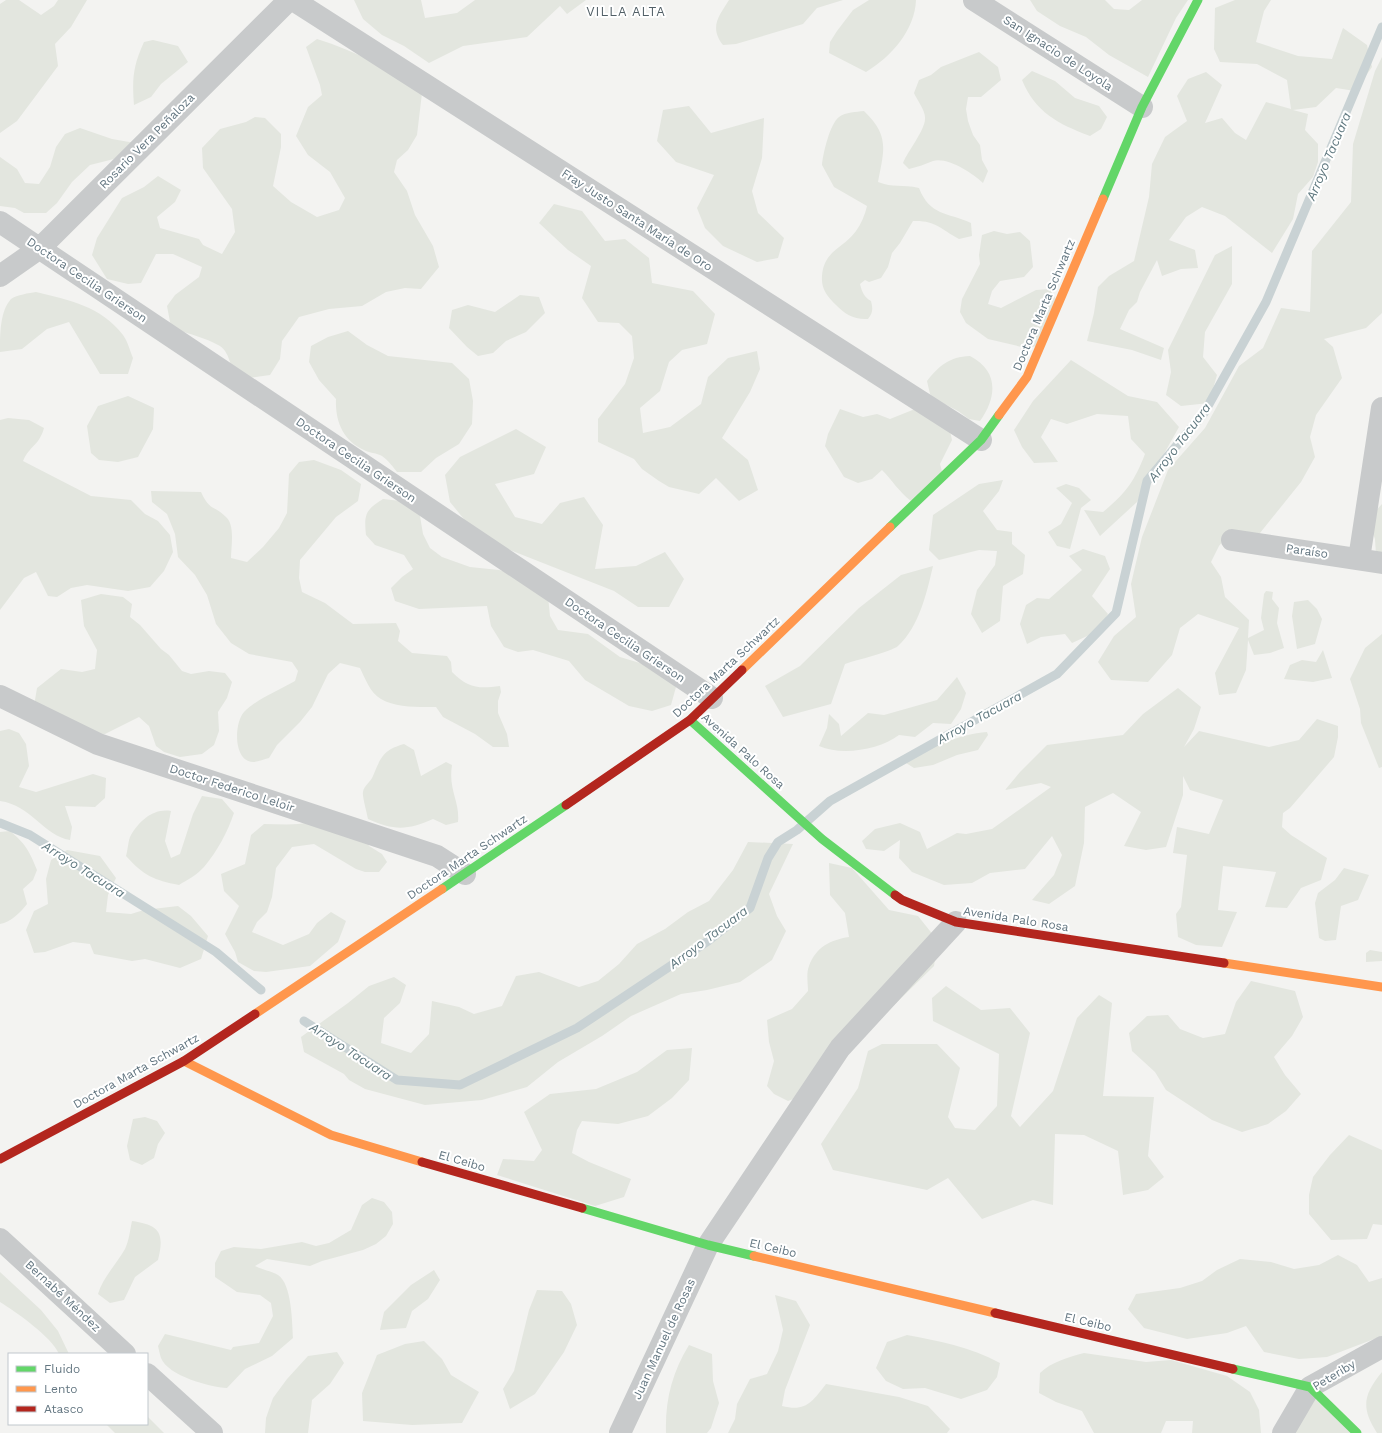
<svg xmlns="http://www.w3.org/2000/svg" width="1382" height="1433" viewBox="0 0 1382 1433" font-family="'Work Sans',sans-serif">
<rect width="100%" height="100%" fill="#f3f3f1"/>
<!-- green -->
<path fill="#e3e6df" d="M6,0H19L41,15L54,6L58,0H87L71,27L55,44L58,66L17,121L0,133V4Z
M354,0H421L425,18L457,13L475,0H586L567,14L560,6L527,37L463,46L429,63L404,46L382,35L363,19Z
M729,0H843L817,8L803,24L736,44L723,45C709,27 719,16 729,0Z
M869,0H916C915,30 891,57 866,72L829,53L830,42L837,31L853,10Z
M1030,0H1105L1114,9L1129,10L1142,0H1188L1176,18L1148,77L1109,55L1086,37L1060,26L1037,11Z
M1235,0H1271L1264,11L1256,42L1298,56L1332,59L1343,28L1367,45L1372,67L1355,91L1336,88L1316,107L1293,110L1308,114L1305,130L1318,144V162L1313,177L1298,194L1293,219L1272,253L1225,216L1202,207L1186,217L1169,240L1195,250L1198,268L1181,269L1162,276L1157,260L1140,292L1137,302L1129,310L1120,329L1164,348L1161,360L1132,350L1087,341L1094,313L1098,287L1109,276L1134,261L1149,197L1152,164L1165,137L1187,121L1177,96L1188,79L1206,72L1222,85L1205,123L1222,118L1235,133L1246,140L1266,102L1291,109L1287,80L1257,64L1220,62L1214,49L1215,8Z
M317,39C356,51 390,69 422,93L417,135L408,150L397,160L394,172L407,191L415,215L433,246L439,267L421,289L405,288L386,292L362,306L329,309L299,317L282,341L280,359L270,375L248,378L233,372C231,365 229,357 225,351C220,341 183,333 171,327L167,306L175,295L199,277L202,267L173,254H156L141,283L128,284L107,279L92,255L97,238L122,198L144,187L158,176L181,190L175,202L157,217L160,228L199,239L203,245L222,254L235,232L232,209L203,168L202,148L220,129L246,122L255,117L265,118L281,134V147L273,186L291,202L317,217L339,210L345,198L330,172L308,155L296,136L308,107L322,95L320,85L306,47Z
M153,40L178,46L188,62L161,84L151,97L134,105C132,79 133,66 144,42Z
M979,52L998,67L1001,80L981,97H968L966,109L968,121L973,135L980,145L982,160L988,171L983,183C972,173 948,157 933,161C925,164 918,167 909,169L903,163C908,151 925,130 925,119C926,111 917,100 914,93L919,80L931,75L941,67Z
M1382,57V313L1366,328L1324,339L1333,347L1342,378L1316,415L1310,437L1315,457L1301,482L1252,543L1226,537L1219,546L1211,562L1221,577L1225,597L1249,620L1248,638L1264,630L1261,618L1264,594L1266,591L1273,592L1272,599L1279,608L1277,623L1284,648L1270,653L1254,655L1248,640L1246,670L1236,693L1219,695L1215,673L1239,628L1198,614L1180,628L1172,655L1148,682L1111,680L1098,662L1114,636L1136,617L1131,584L1142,537L1168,470L1205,428L1239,366L1263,348L1281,308L1310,312L1312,251L1351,202L1353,144L1375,71Z
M1032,71L1055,81L1075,98L1099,106L1107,117L1101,129L1090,136C1058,124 1035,112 1022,80Z
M689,106L711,133L764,118L762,158L752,191L758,213L784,238L778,258L757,262L723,246L705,228L697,208L714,175L676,162L657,141L663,110Z
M864,111C890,136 884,150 878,182C893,188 902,184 919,188C930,216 947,212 971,223L972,236L959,239C941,229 935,220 913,221L900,243L892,253L888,267L881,278L869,282L865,280L860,284C862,292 864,297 871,301C873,309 873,313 868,319C854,320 845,314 836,305C827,296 821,289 822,276C824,250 843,249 856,231C861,224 865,215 867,206L834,187L822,165C823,153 830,124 839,117C846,112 856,112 864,111Z
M80,128L112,139L135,143L114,159L90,165L72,182L57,203L46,213H24L15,208L0,206V157L17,169L25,183L39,184L50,167L56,147L65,134Z
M554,204L582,211L605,241L625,239L649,258L652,283L693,291L715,314L707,344L682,350L669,362L660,391L640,408L643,433L670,427L701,404L708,377L728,358L757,351L760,369L750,392L722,438L748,460L758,490L739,501L716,478L699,494L669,487L659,481L642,469L634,459L598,442V419L625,384L634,358L632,336L619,323L598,322L582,298L591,266L568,250L539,223Z
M994,231L1007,234L1020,232L1030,241L1033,267L1024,277L1000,281L992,291L988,304L1001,308L1036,290L1050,289L1057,301L1038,346L1026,348L988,339L966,323L960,312L962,299L980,264L979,255L982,235Z
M1232,246V284L1205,332L1203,357L1217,375L1209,403L1181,406L1166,395L1171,372L1168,350L1215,255Z
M36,292C69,300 101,306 123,335C128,342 130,351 133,358L128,374H100L69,322L47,329L22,349L0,352C0,334 0,311 11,299C17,295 29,293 36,292Z
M520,295L539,297L545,313L526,332L506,341L493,353L478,356L467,347L449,328L452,310L468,305L495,312Z
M348,331L367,345L388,356L452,363L469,379L473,401L472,424L459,444L436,458L421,472H397C393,467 388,460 382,456C377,453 369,453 364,450C343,441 335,421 336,399L319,380L309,362L311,346L328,337Z
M970,356C999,371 997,397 980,421L969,419L958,411L933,398L930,394L927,381C940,365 949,357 970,356Z
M1071,360L1128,396L1157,402L1179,427L1137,502L1100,536L1084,510L1103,512C1126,493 1134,482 1145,454L1131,439L1128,416L1097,414L1067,424L1051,419L1041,437L1058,462L1034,463L1022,447L1014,430L1033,401Z
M128,396L154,408L153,429L138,457L118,462L99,460L91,453L87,426L98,406Z
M840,409L863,417L877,414L890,419L915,409L949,427L952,440L940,464L943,475L911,501C899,492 892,480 882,470L872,479L858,483L844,477L825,446L828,434Z
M8,418L29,420L44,428C39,446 30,445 23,461L91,496L131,500L145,514L158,521L170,535L173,552L164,571L150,587L128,591L87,585L71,588L57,597L48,596L36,572L24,578L0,610V420Z
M516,429L546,447L534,474L495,484L515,517L542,524L560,503L584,497L603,525L595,569L636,566L665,552L684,579L669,607H638L614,591L502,547L468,524L450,502L445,475L460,457Z
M314,460L341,470L361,484L358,501L336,517L300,560L299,578L302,592L325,603L353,624L396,623L400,631L398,641L412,653L447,656L451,662L452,672C468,688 478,689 500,686L501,692L498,701V713L507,734L509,747H493L475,734L443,717L436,707C419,707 396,708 381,699C370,693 365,678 360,668L340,663L328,674L312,707L300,722L277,745L269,758C264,759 258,762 253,762C233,761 234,723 244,712C258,698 278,691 295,681L298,671L292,662L249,654L231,643L216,624L207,595L195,575L178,557L175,534L167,514L152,502L151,491L201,492C210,512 215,505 227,518C235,527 231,547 231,558L247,562L263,547L279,528L287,513L289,474L299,462Z
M1003,480L999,491L983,511L997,530L1012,532V544L1025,555L1023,574L1003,586L1000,621L982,633L971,614L977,590L995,565L997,551L979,550L939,560L929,550L933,515L979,484Z
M1066,484L1079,488L1091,500L1081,508L1070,549L1057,546L1048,532L1061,524L1072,503L1056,488Z
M383,499L410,502L420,516L423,534L430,548L442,557L470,567L499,570L535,580L548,596L550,616L558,630L588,634L620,657L653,667L676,687L671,705L652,711L629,706L585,680L569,661L533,650L518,652L504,647L491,626L487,606L419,609L395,601L391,588L402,577L413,569L404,555L375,545L366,535C364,515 365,510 383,499Z
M1382,504V556L1376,555L1375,539L1368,519Z
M1083,549L1105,556L1110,569L1092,596L1108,614L1098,631L1072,643L1065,634L1041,637L1027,644L1020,624L1026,605L1037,598L1049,599L1082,570L1069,556Z
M933,566C927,592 919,627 898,646C891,652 856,660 845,664L831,704L783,717L765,686L800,666L859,608L901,575Z
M101,594L123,597L132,604L130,617L140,625L161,649L169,655L182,671L191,674L209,671L225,673L232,682L227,698L218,712L219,731L214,745L202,754L180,757L164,752L156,746L149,726L139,717L105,734L86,735L34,706L37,688L61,669L82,672L95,669L97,650L84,626L81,600Z
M1308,600L1317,609L1322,619L1315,644L1297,649L1292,616L1294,602Z
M1382,634V767L1379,768L1361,723L1360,709L1350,679L1365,648Z
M1323,650L1332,678L1313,682L1284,679L1290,665L1302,660L1316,662Z
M957,677L966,693L961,709L951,724L933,723L915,737L899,735C879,750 842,756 819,746L827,728L829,714L839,724L841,736L868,713L884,715L937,700Z
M1178,688L1201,707L1194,729L1184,747L1199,731L1269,747L1299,740L1317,719L1338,726V737L1334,757L1290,808L1283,813L1282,827L1291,835L1327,858L1321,880L1301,888L1287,908L1265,907L1276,872L1223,866L1218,910L1237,912L1222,947L1196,945L1178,937L1176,914L1181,907L1187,855L1173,853L1177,827L1209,834L1223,800L1190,790L1183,776V795L1166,847L1146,850L1124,846L1141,812L1113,793L1085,807L1084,843L1075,886L1049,904L1032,900L1054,875L1062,855L1052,836L1025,869L990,873L972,883L944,885L912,872L899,858L900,840L884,851L866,849L862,841L875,829L900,823L920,832L927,849L957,833L966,834L992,829L1051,787L1041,783L1005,790L1020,772L1047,745L1123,735L1143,714Z
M9,729L19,733L26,744L29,766L19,787L36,792L93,774L106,778L105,798L95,807L65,806L72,827L70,840C44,836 31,805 0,801V731Z
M987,732L988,735L978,750L957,755L933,765L914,768L906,763C927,748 960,734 987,732Z
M404,744L414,750L421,776L446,762L452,765C448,790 460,801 458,822L446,825L433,819C408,830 394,831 368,819C367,813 362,796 363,792C364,785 371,782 373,776C381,757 383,750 404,744Z
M202,796L222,799L234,813C228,831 217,852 204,867C197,875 187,880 179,885C154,880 144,876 126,856C128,850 128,840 131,835C140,820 154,808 171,811L165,841L171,858L180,854L193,814Z
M347,815L364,826L369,846L382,854L387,862L379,872H365L356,869L314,844L292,847L276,868L272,897L267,912L257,922L252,932L283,945L309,934L317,923L331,912L346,921L338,942L310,966L266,972L254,971L238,962L235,952L225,934L239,906L224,891L221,874L245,864L251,835L264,824C275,824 287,825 298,824C315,823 330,816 347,815Z
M10,831C25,843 30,852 37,870L33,880L23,889L27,904C21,912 11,922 0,924V832Z
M748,842L793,844L769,894L777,916L786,931L772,960L740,982L707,990L681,994L631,1016L602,1036L558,1062L527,1087L482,1100L425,1105L365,1089L349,1080L344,1074L304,1052L301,1037L348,1003L369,986L394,977L406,985L400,1003L384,1018L381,1043L411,1053L429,1034L432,1001L459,1007L474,1014L502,1006L516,976L539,972L579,987L598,981L619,964L637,944L665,929L688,912L709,901L733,870Z
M67,850L100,856L116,878L108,895L106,912L131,914L144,910L178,906L191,916L208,936L201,959L180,968L145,959L132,961L94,954L90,944L73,942L45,952L34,953L26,930L34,911L48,904L46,879L51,860Z
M829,863L852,868L889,910L918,916L938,941L934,966L889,1010L845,1044L818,1090L788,1101L774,1094L767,1086L774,1061L769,1042L767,1020L792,1009L808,991C808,984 806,973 809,966C816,947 830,940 849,937L845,913L830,895Z
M1344,868L1369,875L1358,900L1341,906L1336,940L1325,941L1319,938L1315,903L1318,893L1335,880Z
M1370,950L1382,952V961L1366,962V953Z
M1251,981L1295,991L1303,1017L1292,1036L1274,1057L1285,1075L1301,1094L1286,1111L1268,1124L1242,1132L1212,1120L1166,1090L1155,1072L1132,1051L1129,1033L1147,1016L1168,1015L1180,1029L1203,1038L1225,1034L1236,1002Z
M946,986L981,1010L1010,1008L1030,1033L1011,1116L1020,1127L1053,1091L1077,1018L1099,995L1112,1003L1103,1096L1154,1097L1148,1156L1164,1177L1148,1190L1123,1195L1118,1151L1084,1135L1055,1134L1053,1205L1033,1200L982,1219L948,1178L927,1190L833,1170L821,1144L858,1088L868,1051L882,1044H937L960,1068L948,1117L955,1128L975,1130L997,1106L999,1054L933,1021L932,998Z
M692,1048L689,1080L672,1098L648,1116L618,1124L582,1121L577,1130L572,1153L589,1162L631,1179L624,1197L595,1206L497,1175L503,1159L534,1161L542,1150L524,1112L550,1094L596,1089L637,1072L667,1050Z
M145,1117L157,1121L165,1133L158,1144L154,1158L142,1165L130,1160L127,1146L133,1119Z
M1349,1135L1382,1150V1225L1373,1224L1367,1239L1331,1240L1309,1214V1195L1313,1177L1330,1155Z
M372,1198L384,1202L392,1212L393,1224L386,1236L376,1244L363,1250L322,1261L310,1266L267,1259L255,1266C262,1270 272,1271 278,1275C292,1284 292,1322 293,1338L272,1356L245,1369L227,1388C210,1387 168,1376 161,1358C160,1355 159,1350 158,1346L165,1334L231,1350L233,1347L259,1343L273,1316L271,1303L260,1295L237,1292L215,1277V1263L221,1251L234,1247L261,1249L302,1242L316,1246L329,1243L351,1230L362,1205Z
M132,1221C159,1225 165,1232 158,1260L135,1277L124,1300L110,1303L98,1294C103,1277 116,1265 125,1249C129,1241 130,1230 132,1221Z
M1338,1255L1357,1265L1369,1282L1382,1278V1336L1327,1357L1299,1359L1264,1352L1246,1326L1227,1333L1187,1339L1144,1328L1128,1309L1136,1294L1180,1288L1202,1281L1217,1270L1240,1259L1271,1262L1294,1269L1319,1265Z
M434,1270L440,1280L428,1299L412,1311L406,1328L380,1330L384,1312L411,1285Z
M0,1272L41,1310L58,1331L69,1354H59C52,1337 16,1312 0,1302Z
M537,1290L562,1291L571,1304L577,1325L564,1352L535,1394L510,1409L503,1389L514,1371L529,1310Z
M775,1295L796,1301L810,1325L785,1390L782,1406C806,1412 812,1402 826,1384L899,1397L928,1406L950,1429L947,1433H728L735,1419L737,1404L750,1379L767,1374L778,1351L783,1330Z
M907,1335C939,1341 971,1347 1000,1363L997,1377L987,1390L961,1399L925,1388L903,1389L886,1381L876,1368L887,1342Z
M424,1341L442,1359L451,1375L479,1392L462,1423L412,1425L363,1421L362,1393L377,1355L405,1344Z
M689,1345L712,1354L713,1381L719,1403L711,1428L707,1433H666C665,1400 672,1373 689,1345Z
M337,1352L344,1363L330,1384L312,1400L308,1433H265L266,1418L273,1398L287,1379L308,1356Z
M1084,1353L1146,1362L1171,1360L1227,1376L1250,1392L1259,1410L1261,1433H1192L1193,1421H1166L1161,1433H1094L1082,1411L1056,1402L1039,1393L1040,1373C1051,1362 1069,1357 1084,1353Z
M1382,1372V1433H1377C1361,1408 1363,1395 1382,1372Z
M1310,1387L1357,1433H1283Z
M147,1416L164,1433H115L106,1424H147Z"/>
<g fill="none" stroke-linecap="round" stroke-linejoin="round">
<!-- stream -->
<path stroke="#c9d2d4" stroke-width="9" d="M0,823L30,835L216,952L261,990
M304,1021L397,1080L460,1085L577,1028L708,941L750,908L768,858L778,842L797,830L830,801L1057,674L1116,613L1147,481L1204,413L1266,302L1382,27"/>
<!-- street -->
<path stroke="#c8cacb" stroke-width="22" d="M293,0L981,440
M974,0L1142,107
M0,222L712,698
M0,276L40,248L289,0
M1232,540L1382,563
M1359,559L1382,408
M0,696L98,744L437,856L465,874
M0,1239L125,1354
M147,1374L212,1433
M620,1433L708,1245L840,1048L956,922
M1283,1433L1310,1387L1382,1347"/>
<!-- fast -->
<path stroke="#63d668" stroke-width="9" d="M1103,199L1142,107L1198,0
M890,527L981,440L999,415
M690,720L822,839L895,895
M442,889L566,805
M582,1208L708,1245L754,1256
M1233,1369L1310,1387L1357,1433"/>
<!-- slow -->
<path stroke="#ff974d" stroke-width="9" d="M999,415L1027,377L1103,199
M742,670L890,527
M1224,963L1382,987
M255,1014L442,889
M184,1061L331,1135L422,1162
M754,1256L995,1313"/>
<!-- jam -->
<path stroke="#b3261e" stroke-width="9" d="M566,805L690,720L742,670
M895,895L902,900L956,922L1224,963
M0,1159L184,1061L255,1014
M422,1162L582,1208
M995,1313L1233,1369"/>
</g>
<g text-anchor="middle" stroke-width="4" stroke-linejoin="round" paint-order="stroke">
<!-- street labels -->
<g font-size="12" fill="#637681" stroke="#fff">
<text transform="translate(1058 53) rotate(33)" y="4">San Ignacio de Loyola</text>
<text transform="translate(147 141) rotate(-45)" y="4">Rosario Vera Peñaloza</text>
<text transform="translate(637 220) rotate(33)" y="4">Fray Justo Santa María de Oro</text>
<text transform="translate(87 280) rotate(34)" y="4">Doctora Cecilia Grierson</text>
<text transform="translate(1044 305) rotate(-67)" y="4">Doctora Marta Schwartz</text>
<text transform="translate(356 460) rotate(34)" y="4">Doctora Cecilia Grierson</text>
<text transform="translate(1307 551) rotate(8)" y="4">Paraíso</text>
<text transform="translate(625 640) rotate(34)" y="4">Doctora Cecilia Grierson</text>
<text transform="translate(726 667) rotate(-43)" y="4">Doctora Marta Schwartz</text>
<text transform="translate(743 751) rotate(42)" y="4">Avenida Palo Rosa</text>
<text transform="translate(232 788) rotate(18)" y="4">Doctor Federico Leloir</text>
<text transform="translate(467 857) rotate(-34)" y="4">Doctora Marta Schwartz</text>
<text transform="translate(1016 919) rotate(9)" y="4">Avenida Palo Rosa</text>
<text transform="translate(136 1071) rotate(-29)" y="4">Doctora Marta Schwartz</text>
<text transform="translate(462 1161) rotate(16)" y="4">El Ceibo</text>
<text transform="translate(773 1248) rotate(13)" y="4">El Ceibo</text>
<text transform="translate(63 1296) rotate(43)" y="4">Bernabé Méndez</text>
<text transform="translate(1088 1322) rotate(13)" y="4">El Ceibo</text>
<text transform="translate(664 1339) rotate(-65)" y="4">Juan Manuel de Rosas</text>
<text transform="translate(1334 1375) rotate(-31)" y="4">Peteriby</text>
</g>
<!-- neighbourhood labels -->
<g font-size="13" letter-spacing="1" fill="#515f66" stroke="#fff">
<text x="626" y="16">VILLA ALTA</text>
</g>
<!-- water labels -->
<g font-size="13" font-style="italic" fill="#5f787f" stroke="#fff">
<text transform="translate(1328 156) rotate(-67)" y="5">Arroyo Tacuara</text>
<text transform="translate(1179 442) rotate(-53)" y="5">Arroyo Tacuara</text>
<text transform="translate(979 717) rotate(-29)" y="5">Arroyo Tacuara</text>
<text transform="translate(84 869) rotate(32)" y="5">Arroyo Tacuara</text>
<text transform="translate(708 937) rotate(-37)" y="5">Arroyo Tacuara</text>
<text transform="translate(351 1051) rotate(33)" y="5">Arroyo Tacuara</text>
</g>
</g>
<!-- legend -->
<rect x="8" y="1353" width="140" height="72" fill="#ffffff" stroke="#c1c8cd"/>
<rect x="16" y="1366" width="20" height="6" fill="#63d668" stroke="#c1c8cd"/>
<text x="44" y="1373" font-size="12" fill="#637681">Fluido</text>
<rect x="16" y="1386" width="20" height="6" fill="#ff974d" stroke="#c1c8cd"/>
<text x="44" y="1393" font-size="12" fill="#637681">Lento</text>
<rect x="16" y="1406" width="20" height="6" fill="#b3261e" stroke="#c1c8cd"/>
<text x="44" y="1413" font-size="12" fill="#637681">Atasco</text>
</svg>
